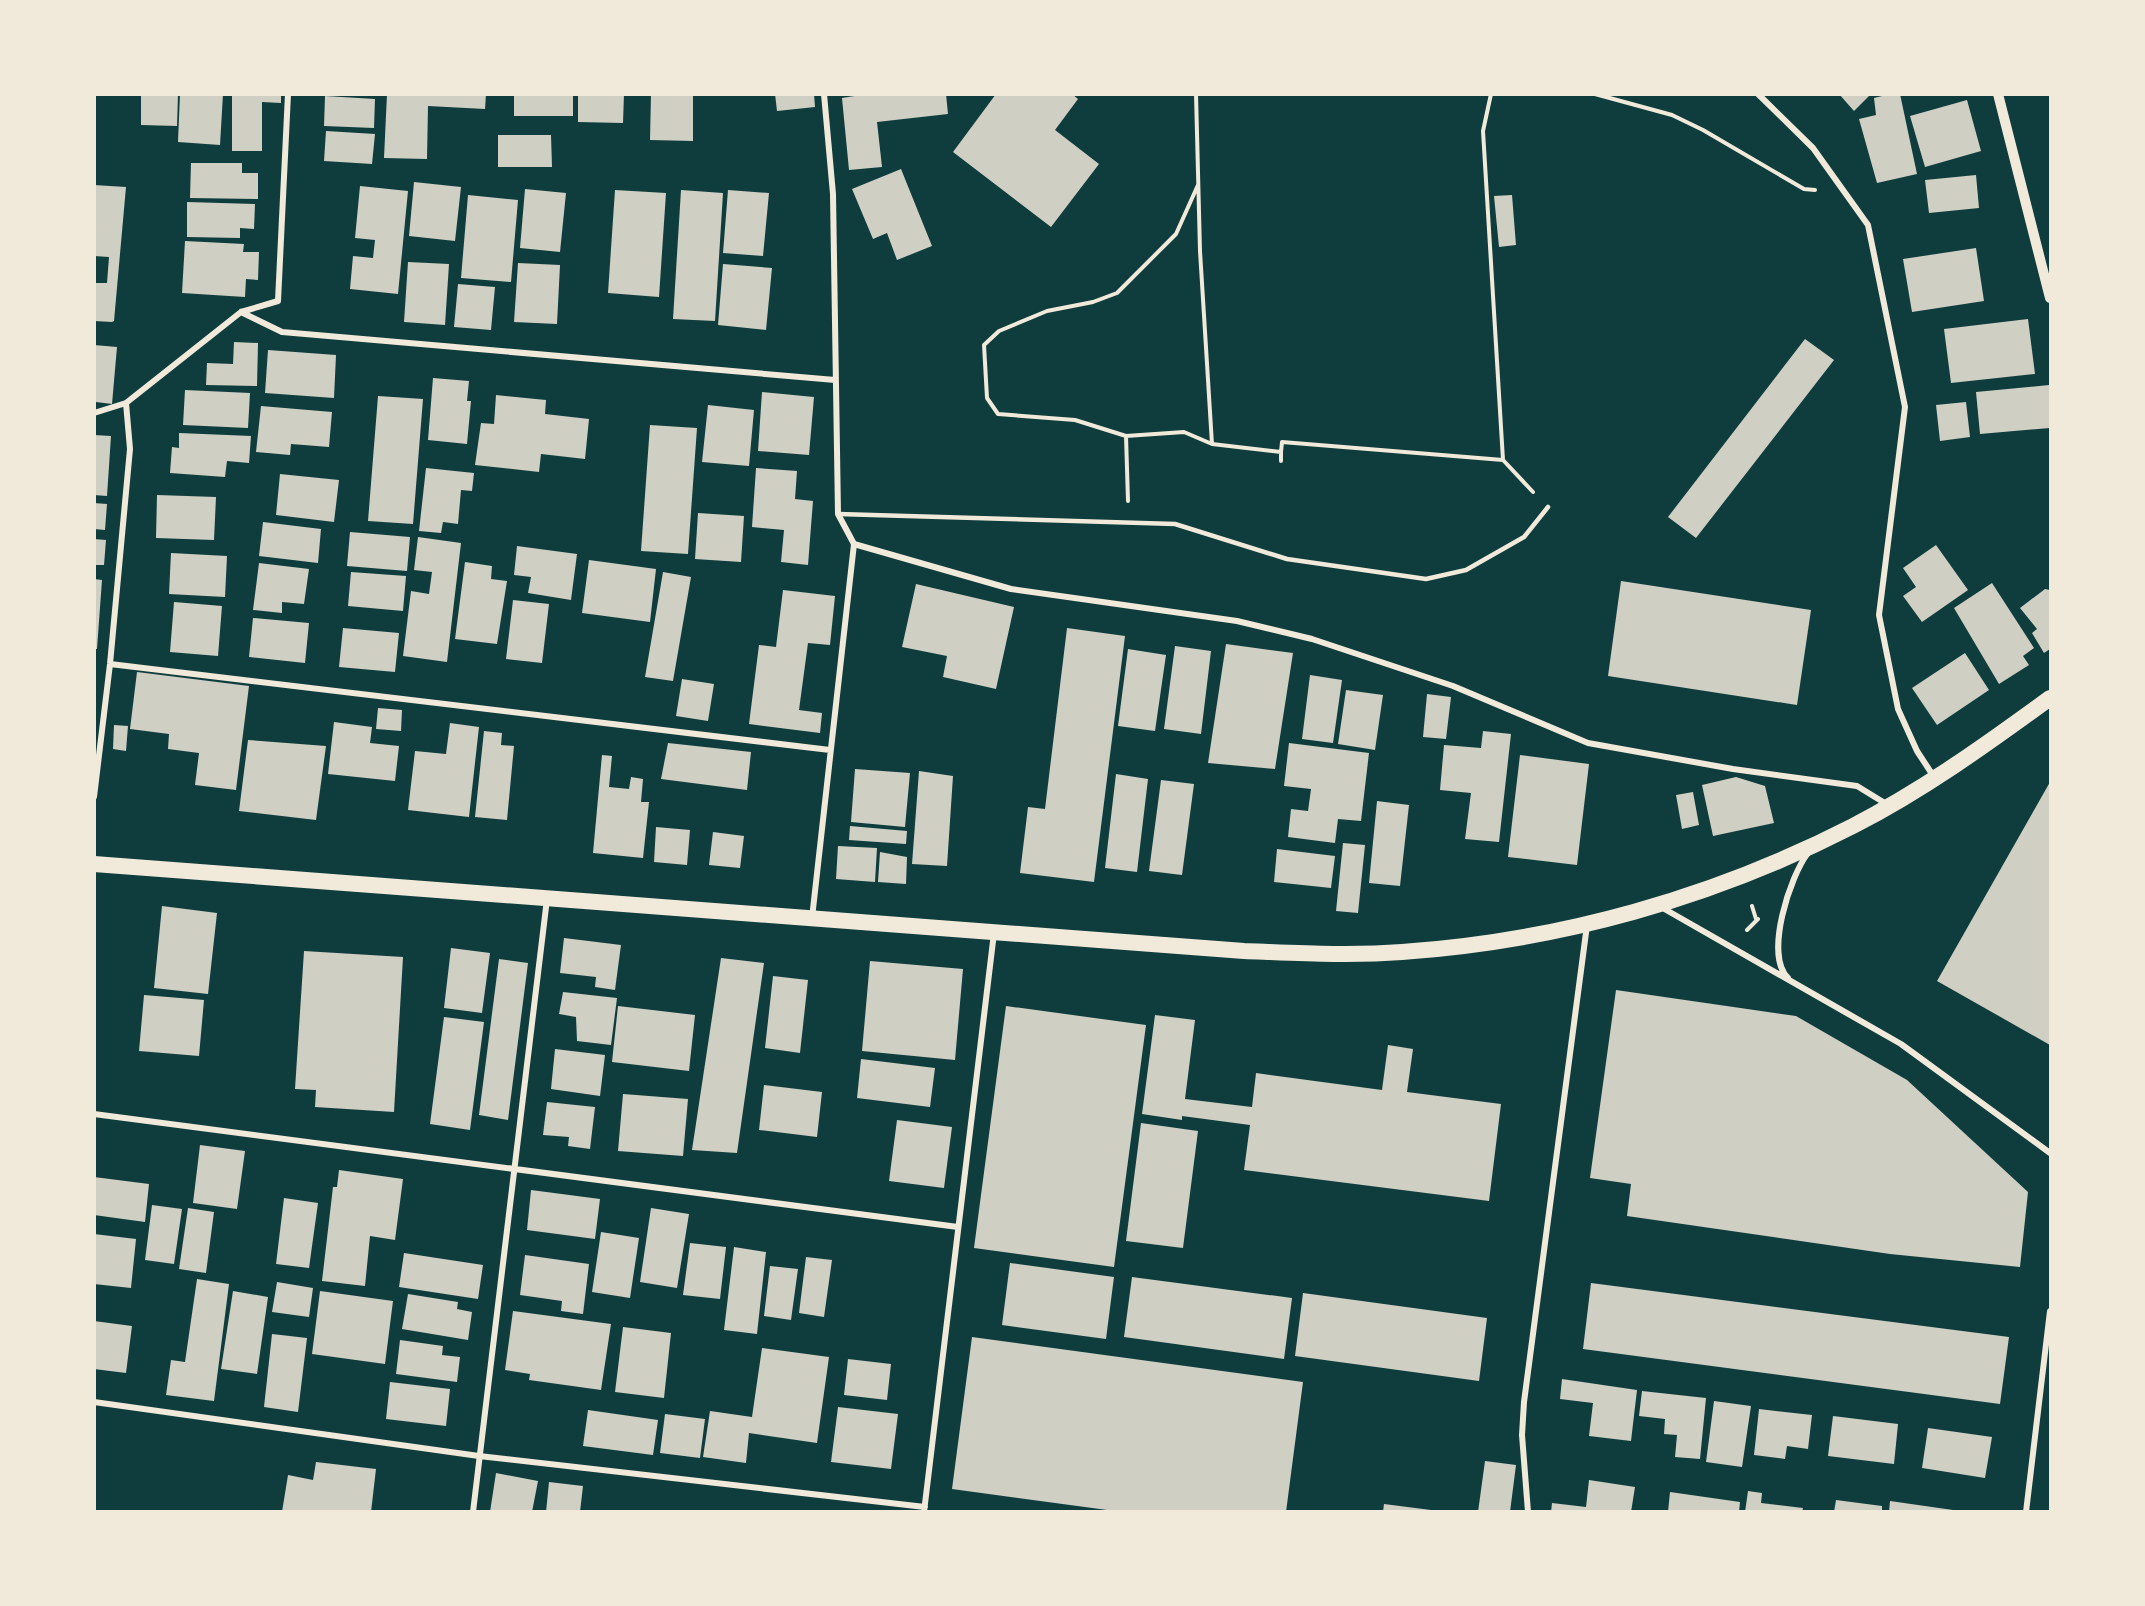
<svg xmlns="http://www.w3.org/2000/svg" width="2145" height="1606" viewBox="0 0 2145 1606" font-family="'DejaVu Sans',sans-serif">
<rect width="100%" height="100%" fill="#0f3d3e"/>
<!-- building -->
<path fill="#cfcfc3" d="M141,94H178L177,126L141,125Z
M180,94H223L220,145L178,142Z
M232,94H281V103L262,102V151H232Z
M387,94H486L485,109L428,106L427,159L384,158Z
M514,94H573V116H514Z
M578,94H624L623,123L578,122Z
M651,94H693V141L650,140Z
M775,94H814L815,107L777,111Z
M946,94L948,114L877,122L882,167L849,170L842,98L867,94Z
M996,94H1072L1078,99L1055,130L1099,164L1051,227L953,152Z
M1839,94H1871L1854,111Z
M1890,94H1900L1917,174L1877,183L1859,119L1876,115L1874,98Z
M325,96L375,99L374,128L324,126Z
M1967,100L1981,151L1925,167L1910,116Z
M326,131L375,134L372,164L324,161Z
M498,135H551L552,167H498Z
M191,163H242V173H258V199L190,198Z
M901,169L932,246L897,260L887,233L873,239L852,189Z
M1976,175L1979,208L1929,213L1925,180Z
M414,182L461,187L455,241L409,236Z
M94,185L126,187L114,321L112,322L94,321V283H107L109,257L94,256Z
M360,186L408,191L398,294L350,289L353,256L373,258L375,240L355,238Z
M525,189L566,193L560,252L520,248Z
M615,190L666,193L659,297L608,293Z
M681,190L723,193L715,321L673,319Z
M728,190L769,193L763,256L723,253Z
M468,195L518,200L511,282L461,278Z
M1512,195L1516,245L1499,247L1494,196Z
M187,202L255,204L254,229L240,228V238L187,237Z
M185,241L244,244L243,252H259L258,280L246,279L245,297L182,293Z
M1976,248L1984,301L1912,312L1903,259Z
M408,262L449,264L445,325L404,322Z
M518,263L560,265L557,324L514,322Z
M723,264L772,268L766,330L718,325Z
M458,284L495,287L491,330L454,327Z
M2028,319L2035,374L1951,383L1944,329Z
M1805,339L1834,360L1696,538L1668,517Z
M234,342L258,343L257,386L206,385L207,363L233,364Z
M94,345L117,347L112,404L96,402Z
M268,350L336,355L334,398L265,393Z
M433,378L469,381L467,401H471L467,444L428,440Z
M2049,385L2050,428L1980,434L1976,392Z
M185,390L250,393L248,428L183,425Z
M762,392L814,397L809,455L758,451Z
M496,395L546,400L545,414L589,419L585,459L541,454L539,472L475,465L481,423L494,424Z
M378,396L423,399L413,524L368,521Z
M1966,402L1970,437L1940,441L1936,405Z
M708,405L754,410L749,466L702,462Z
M261,406L332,412L329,447L291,444L290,455L256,452Z
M650,425L697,428L688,554L641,551Z
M179,433L251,436L249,463L227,461L225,477L170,473L172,447L179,448Z
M94,435L111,436L107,496L94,495Z
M426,468L474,473L472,491L461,490L458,524L443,522L441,533L419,531Z
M756,468L797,471L795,499L813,501L808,565L781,562L784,530L752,527Z
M280,474L339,480L334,522L276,515Z
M157,495L216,497L214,540L156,538Z
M94,503L107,504L105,530L94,529Z
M698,513L744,516L741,562L695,559Z
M263,522L321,529L318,563L259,556Z
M350,532L410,537L407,571L347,566Z
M418,537L461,543L447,662L403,656L411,591L429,594L432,572L414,570Z
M94,539L106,540L104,565H94Z
M1936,545L1968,590L1922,622L1903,596L1916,587L1903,568Z
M517,546L577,554L571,600L528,593L531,577L514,575Z
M171,553L227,556L225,597L169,594Z
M589,560L656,569L650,622L582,613Z
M465,562L492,566L491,579L507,581L497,644L455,639Z
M259,563L309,569L304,604L282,602V613L253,610Z
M351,572L406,576L403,611L348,606Z
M663,572L691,577L673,681L645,677Z
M94,579L102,580L97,649H94Z
M1621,581L1811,610L1797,705L1608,676Z
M1992,583L2034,648L2023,656L2029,665L1999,684L1954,608Z
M916,584L1014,607L996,689L943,677L947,656L902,647Z
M2045,589L2050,590V649L2044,653L2032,633L2037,629L2020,608Z
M783,590L835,596L830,645L808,643L799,710L822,713L820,733L749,724L759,645L776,647Z
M513,600L549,604L542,663L506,659Z
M174,602L222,606L218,656L170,652Z
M253,618L309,623L305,663L249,657Z
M343,628L399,633L395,672L339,667Z
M1067,628L1125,636L1094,882L1020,873L1028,807L1045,809Z
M1226,644L1293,653L1275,769L1208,763Z
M1175,646L1211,651L1201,734L1164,729Z
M1128,649L1166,655L1155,731L1118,726Z
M1965,653L1989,690L1937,725L1912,688Z
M137,672L249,686L236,790L195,785L199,753L168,749L169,734L130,729Z
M1310,675L1342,680L1333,743L1302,739Z
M682,679L714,684L708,721L676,716Z
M1346,690L1383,695L1375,750L1338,744Z
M1427,694L1451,697L1446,739L1423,737Z
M378,708L402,710L401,731L376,729Z
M334,722L372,727L370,743L399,746L395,781L328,774Z
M450,723L479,727L469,817L408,810L415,751L446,754Z
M114,725L128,726L126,751L113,749Z
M484,731L502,733L501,745L514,746L507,820L475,817Z
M1483,731L1511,734L1499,842L1465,839L1471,793L1440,790L1444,745L1481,748Z
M248,740L326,746L316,820L239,811Z
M668,743L751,752L747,790L661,779Z
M1289,743L1369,753L1361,821L1338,819L1335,843L1288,837L1291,809L1308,811L1311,789L1284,786Z
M602,755L612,756L609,787L629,789L631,777L643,779L641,802H649L643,858L593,853Z
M1520,755L1589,764L1577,865L1508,857Z
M855,769L910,773L905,827L851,822Z
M919,771L953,776L947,866L912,864Z
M1116,774L1148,779L1137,872L1105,868Z
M1736,777L1765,786L1774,823L1713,836L1702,785Z
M1161,780L1194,784L1182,875L1149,871Z
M2050,782V1045L1937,981Z
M1693,792L1699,825L1682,829L1676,795Z
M1377,801L1409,805L1400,886L1369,883Z
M850,826L907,831L906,844L849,840Z
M656,827L690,830L687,865L654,862Z
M713,832L744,836L740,868L709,865Z
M1343,843L1365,845L1358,913L1336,911Z
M838,846L877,848L875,882L836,879Z
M1277,849L1335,856L1331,888L1274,882Z
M880,852L907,857L906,884L878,882Z
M162,906L217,913L208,994L154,988Z
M564,938L621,945L615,990L595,987L596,977L560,973Z
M451,948L490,953L482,1013L444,1008Z
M304,951L403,957L394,1112L315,1107L316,1090L295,1089Z
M721,958L764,963L737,1153L692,1150Z
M499,959L528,963L508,1120L479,1115Z
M870,961L963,969L955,1060L862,1051Z
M773,976L808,980L800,1053L765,1048Z
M1616,990L1796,1016L1907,1080L2028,1192L2020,1267L1890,1254L1627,1216L1631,1184L1590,1178Z
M563,992L617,998L611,1045L577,1041L576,1017L559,1014Z
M144,995L204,1000L199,1056L139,1051Z
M618,1006L695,1015L689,1071L612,1062Z
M1006,1006L1146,1025L1114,1267L974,1248Z
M1155,1015L1195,1020L1185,1099L1252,1107L1256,1073L1382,1090L1388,1045L1413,1049L1407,1092L1501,1104L1489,1201L1244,1170L1250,1125L1182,1116V1120L1142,1114Z
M444,1017L484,1022L470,1130L430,1124Z
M555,1049L605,1055L600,1096L551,1089Z
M861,1059L935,1068L930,1107L857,1098Z
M764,1085L822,1092L817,1137L759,1130Z
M623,1094L688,1099L683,1156L618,1151Z
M547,1102L595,1107L590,1149L568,1146L569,1137L543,1135Z
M897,1120L952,1127L944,1188L889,1181Z
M1141,1123L1198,1131L1183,1248L1126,1241Z
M200,1145L245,1151L237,1209L193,1203Z
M339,1170L403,1179L395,1240L370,1236L365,1286L322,1281L333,1187H337Z
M94,1177L149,1184L145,1222L94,1215Z
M531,1190L600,1199L595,1239L527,1230Z
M284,1198L318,1203L309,1268L276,1264Z
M152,1205L182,1209L174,1264L145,1260Z
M188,1208L214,1212L206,1273L179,1269Z
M651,1208L689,1214L677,1288L640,1282Z
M601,1232L639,1238L630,1298L592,1292Z
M94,1234L136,1239L131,1288L94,1284Z
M690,1243L726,1247L720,1299L683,1295Z
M734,1247L766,1252L757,1334L724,1330Z
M404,1253L483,1265L478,1299L399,1287Z
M525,1255L589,1264L583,1314L561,1311L562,1301L520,1295Z
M806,1257L832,1260L824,1317L799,1313Z
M1010,1263L1114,1277L1106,1339L1002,1325Z
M770,1266L798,1269L791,1320L764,1316Z
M1132,1277L1292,1298L1284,1359L1124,1337Z
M197,1279L229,1284L214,1401L166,1395L171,1360L185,1362Z
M277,1282L313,1288L309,1317L272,1312Z
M1591,1283L2009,1337L2000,1404L1583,1349Z
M233,1291L268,1297L257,1374L221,1369Z
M320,1291L393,1301L385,1364L312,1354Z
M1303,1293L1487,1318L1479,1381L1295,1356Z
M408,1294L458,1302L457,1309L472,1312L468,1340L402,1329Z
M513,1311L611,1324L601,1390L529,1380L530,1374L505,1370Z
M94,1321L132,1326L126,1373L94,1369Z
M623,1327L671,1333L664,1398L615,1392Z
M272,1334L307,1338L298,1412L264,1407Z
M972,1337L1303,1382L1286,1512H1122L952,1489Z
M400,1340L443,1346L442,1355L460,1357L457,1382L396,1374Z
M762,1348L829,1357L817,1443L749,1433L746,1463L703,1457L710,1411L752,1417Z
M848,1359L891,1364L887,1400L844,1395Z
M1562,1379L1637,1390L1631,1441L1589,1436L1593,1403L1560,1399Z
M390,1382L450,1389L446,1426L386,1419Z
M1642,1391L1706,1398L1700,1459L1675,1457L1677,1435L1664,1434L1665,1419L1639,1416Z
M1714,1401L1751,1406L1742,1467L1706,1462Z
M838,1407L898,1414L891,1469L831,1462Z
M1759,1409L1812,1415L1808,1449L1787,1446L1785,1459L1754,1455Z
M588,1410L658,1420L653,1455L583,1446Z
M665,1414L705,1419L700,1458L660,1453Z
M1833,1416L1898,1424L1894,1464L1828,1456Z
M1928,1428L1992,1437L1985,1478L1922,1468Z
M1485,1461L1516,1465L1510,1512H1478Z
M316,1462L376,1469L371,1512H282L288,1475L313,1480Z
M496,1473L538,1481L532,1512H490Z
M1589,1480L1635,1487L1631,1512H1551L1552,1503L1586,1507Z
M549,1482L583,1486L580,1512H546Z
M1748,1491L1762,1493L1761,1503L1803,1508L1802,1512H1745Z
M1670,1492L1740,1502L1739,1512H1668Z
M1836,1500L1882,1506V1512H1834Z
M1890,1501L1953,1510V1512H1889Z
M1384,1504L1431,1510V1512H1383Z"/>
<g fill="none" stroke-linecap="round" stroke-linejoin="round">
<!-- path -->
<path stroke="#f1e9da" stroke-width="4" d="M1196,94L1200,251L1212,444
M1595,94L1672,115L1703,130L1804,189L1815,190
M1198,185L1176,234L1117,293L1093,302L1047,311L999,331L984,345L987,398L998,414L1075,420L1126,436L1184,432L1212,444L1281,452L1282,442L1503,460L1483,131L1491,94
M1126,436L1128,501
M1503,460L1533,492
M1281,461V452
M1752,906L1756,919
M1747,930L1758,919"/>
<!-- service -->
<path stroke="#f1e9da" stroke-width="4.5" d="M838,514L1175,524L1287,559L1426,579L1466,570L1524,537L1548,507"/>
<!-- minor -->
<path stroke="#f1e9da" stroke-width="6" d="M1758,94L1813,148L1868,225L1905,407L1879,615L1898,709L1917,751L1934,777
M241,312L282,332L835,380
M94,413L126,403L241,312L278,301L288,94
M854,544L1011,589L1237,621L1312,639L1453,686L1588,743L1733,769L1857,786L1888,805
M110,664L830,750
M94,797L110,664L130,449L126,403
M1661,907L1901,1044L2050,1153
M812,918L854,544L838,514L833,194L824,94
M1788,978C1764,955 1790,876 1808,853
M94,1114L958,1227
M94,1402L479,1456L925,1507
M473,1512L547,899
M924,1512L994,933
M1528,1512L1522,1435L1524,1402L1587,925
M2026,1512L2050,1311"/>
<!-- tertiary -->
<path stroke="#f1e9da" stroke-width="10" d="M1998,94L2050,298"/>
<!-- trunk -->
<path stroke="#f1e9da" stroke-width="16" d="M94,864L1244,951C1297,953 1350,956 1402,952C1559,941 1713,898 1853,826C1923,790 1987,744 2050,698"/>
</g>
<!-- border -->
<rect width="2145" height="1606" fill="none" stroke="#f1e9da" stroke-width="192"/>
</svg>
